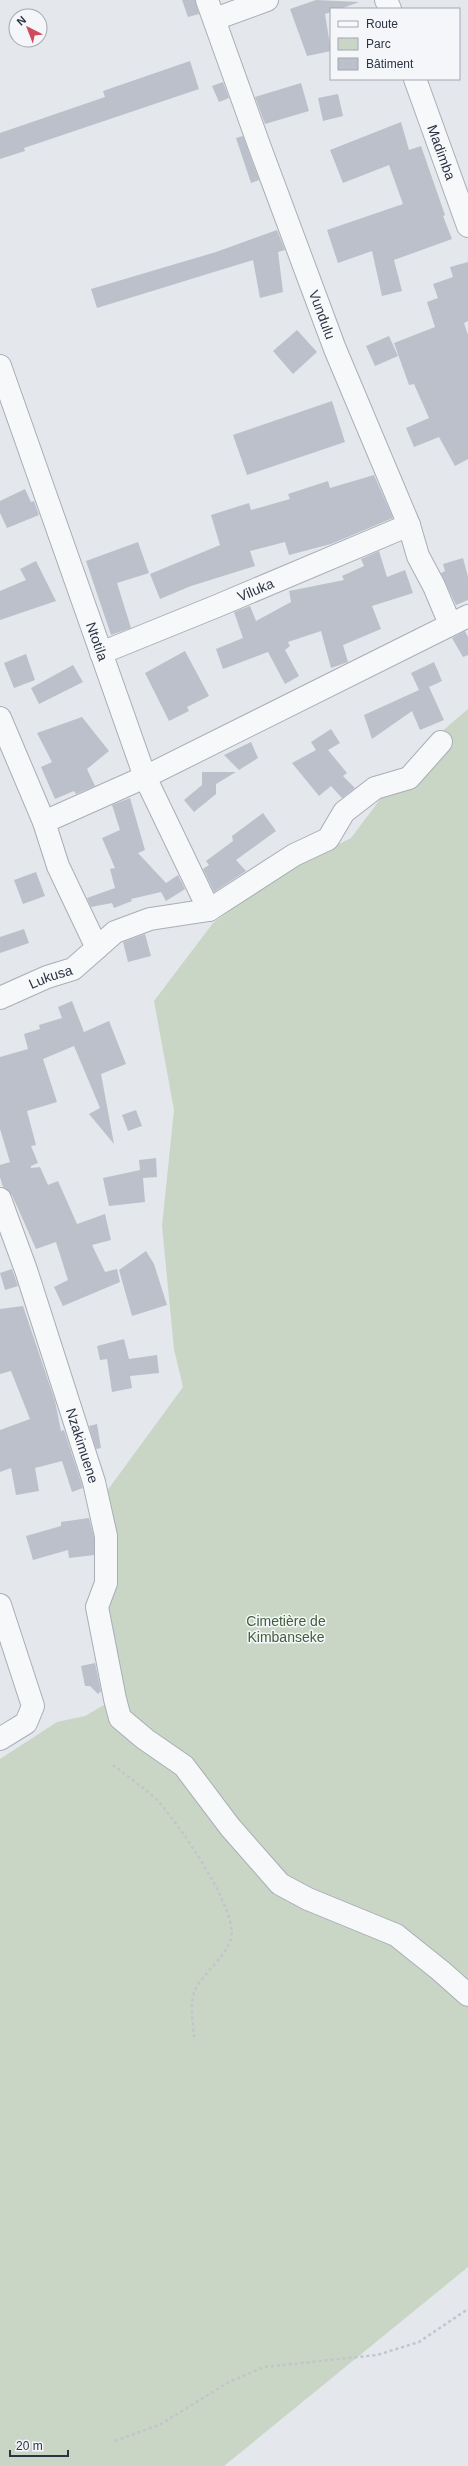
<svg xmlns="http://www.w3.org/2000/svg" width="468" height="2466" viewBox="0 0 468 2466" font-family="Helvetica,sans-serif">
<rect width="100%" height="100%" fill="#e4e7ec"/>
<!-- green -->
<path fill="#c9d6c5" d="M468,709V2267L224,2466H0V1759L57,1722L85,1716L114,1699L101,1643L110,1551L107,1491L183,1387L174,1349L162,1226L174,1110L154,1001L213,923L274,877L351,838L412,757Z"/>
<!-- building -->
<path fill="#bbc0ca" d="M182,0H195L199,14L188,17Z
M316,0L359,2L340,9H331V12L325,14L331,51L307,56L290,9Z
M190,61L199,89L24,148L25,151L0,159V133L105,97L103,91Z
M223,82L229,98L219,102L212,86Z
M301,83L309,111L265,124L255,97Z
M338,94L343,116L323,121L318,98Z
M401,122L409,150L421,146L445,215L443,216L452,239L394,260L402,291L382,296L372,251L338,263L327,230L403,204L389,165L343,183L330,150Z
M243,136L259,180L251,183L236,138Z
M277,230L285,250L278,252L283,292L260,298L253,260L97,308L91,289L216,252Z
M468,262V321L464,323L468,335V459L455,466L439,437L414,447L406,428L429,418L414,384L409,385L394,343L435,327L427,302L438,298L433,284L453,277L450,267Z
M297,330L317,352L293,374L273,351Z
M389,336L398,356L375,366L366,346Z
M332,401L345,442L247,475L233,435Z
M374,475L393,518L331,544L289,555L285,542L250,551L255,566L191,586L160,599L150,574L220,545L211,515L249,503L251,510L290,499L288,494L328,481L330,488Z
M25,489L31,502L34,501L39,515L7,528L0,513V501Z
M138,542L149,573L117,583L131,628L111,635L86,561Z
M379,551L387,577L405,570L413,593L372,606L381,629L343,645L348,662L331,668L321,631L288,642L290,646L285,650L299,676L285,684L268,652L223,669L216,649L243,638L234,612L250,606L256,621L291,602L289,591L344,580L342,576L364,566L361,559Z
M463,558L468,577V600L456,605L441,573L445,571L443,564Z
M36,561L56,601L0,620V591L26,580L20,569Z
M465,631L468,637V655L463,657L452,638Z
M185,651L209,696L187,707L189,711L169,721L145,673Z
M26,654L35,680L14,688L4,663Z
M434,662L442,681L429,687L444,720L420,730L412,711L372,739L364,715L419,690L411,673Z
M73,665L83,682L39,704L31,688Z
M82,717L109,751L87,769L95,786L76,794L74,791L55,799L41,767L52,762L37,733Z
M331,729L340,743L328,750L347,773L343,776L355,788L342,798L331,786L319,796L292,763L316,750L311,742Z
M251,742L258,758L239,770L224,755Z
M202,772H236L216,784V794L194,812L184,800L202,785Z
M130,798L145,850L138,853L166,883L178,875L185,889L166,901L161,892L131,899L132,901L114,908L112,903L91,907L87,898L115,888L110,869L115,868L102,838L120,830L112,805Z
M263,813L276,831L236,860L246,871L214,892L203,869L209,865L206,861L233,841L232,836Z
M36,872L45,896L23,904L14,880Z
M24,929L29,943L0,953V937Z
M145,934L151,956L128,962L123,942Z
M72,1001L84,1032L109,1021L126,1064L101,1074L114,1144L89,1114L100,1108L74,1046L43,1059L57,1102L27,1111L36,1145L31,1146L38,1163L31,1166V1168L40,1167L48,1185L58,1181L77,1224L105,1214L111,1240L92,1245L105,1272L117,1269L120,1282L63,1306L54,1287L68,1280L56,1242L36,1249L12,1195L3,1187L0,1177V1165L10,1162L0,1129V1057L28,1049L24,1034L40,1029L39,1025L62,1018L58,1007Z
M136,1110L142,1126L128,1131L122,1115Z
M156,1158L157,1177L143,1178L145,1202L109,1206L103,1178L140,1170L139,1160Z
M146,1251L154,1264L167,1305L132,1316L119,1270Z
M12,1269L18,1286L5,1290L0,1273Z
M23,1306L55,1401L61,1431L64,1430L82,1485L83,1488L72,1492L62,1461L35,1468L39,1491L16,1495L11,1468L0,1472V1430L30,1419L11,1371L0,1374V1309Z
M124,1339L129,1359L157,1355L159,1373L130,1376L132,1388L112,1392L107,1359L100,1360L97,1346Z
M97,1424L101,1448L96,1449L89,1426Z
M89,1518L94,1537V1555L69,1558L68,1550L33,1560L26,1536L61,1526V1522Z
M95,1663L101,1691L98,1694L90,1686H85L81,1666Z"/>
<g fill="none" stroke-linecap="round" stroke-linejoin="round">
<!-- minor casing -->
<g stroke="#a9aeb7" stroke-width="24">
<g id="minor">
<path id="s1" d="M207,0L259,145L335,349L409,525L418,556L434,586L450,624"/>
<path d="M386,0L390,9"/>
<path d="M215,19L267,0"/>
<path id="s2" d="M415,79L468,226"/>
<path id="s3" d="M0,366L145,777L209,910"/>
<path id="s4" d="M101,653L217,606L409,525"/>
<path d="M0,718L44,822"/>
<path d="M97,948L58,866L44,822L145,777L468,616"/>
<path id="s5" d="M0,998L47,977L73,969L115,932L150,919L209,910L294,855L328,839L344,812L375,788L409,778L441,742"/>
<path id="s6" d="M0,1199L26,1270L94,1482L106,1536V1583L97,1607L115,1699L120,1718L145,1739L184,1766L230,1827L280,1884L308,1899L396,1935L441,1971L468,1995"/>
<path d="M0,1605L33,1706L26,1723L0,1739"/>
</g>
</g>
<!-- path -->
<path stroke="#c2c5cb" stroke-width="2.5" stroke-dasharray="3 3" stroke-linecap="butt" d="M113,1765C127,1776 143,1787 156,1799C176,1820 243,1914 230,1942C222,1960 205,1972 196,1988C189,2002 193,2022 194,2037
M115,2441L161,2424L227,2383L264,2367L377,2355L419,2342L468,2309"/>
<!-- minor -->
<use href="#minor" stroke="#f7f8fa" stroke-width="22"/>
</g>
<g text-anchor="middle" stroke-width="3" stroke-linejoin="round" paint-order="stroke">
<!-- street labels -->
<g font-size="14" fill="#2b3445" stroke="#f4f6f9">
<text dy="5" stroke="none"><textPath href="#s2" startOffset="78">Madimba</textPath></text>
<text dy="5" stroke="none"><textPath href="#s1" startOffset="335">Vundulu</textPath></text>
<text dy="5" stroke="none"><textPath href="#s4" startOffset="167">Viluka</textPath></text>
<text dy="5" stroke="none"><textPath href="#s3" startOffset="292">Ntotila</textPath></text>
<text dy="5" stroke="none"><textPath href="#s5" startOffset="55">Lukusa</textPath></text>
<text dy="5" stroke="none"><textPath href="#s6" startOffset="260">Nzakimuene</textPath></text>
</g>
<!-- park labels -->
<g font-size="14" fill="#3f6138" stroke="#f4f6f9">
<text x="286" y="1626">Cimetière de<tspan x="286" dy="16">Kimbanseke</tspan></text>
</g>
</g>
<!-- legend -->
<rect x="330" y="8" width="130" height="72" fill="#f4f6f9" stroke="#a4a8b1"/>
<rect x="338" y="21" width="20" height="6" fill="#f7f8fa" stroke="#a4a8b1"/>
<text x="366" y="28" font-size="12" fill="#2b3445">Route</text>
<rect x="338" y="38" width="20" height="12" fill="#c9d6c5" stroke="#a4a8b1"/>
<text x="366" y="48" font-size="12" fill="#2b3445">Parc</text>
<rect x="338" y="58" width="20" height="12" fill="#bbc0ca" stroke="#a4a8b1"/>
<text x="366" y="68" font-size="12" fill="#2b3445">Bâtiment</text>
<!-- north arrow -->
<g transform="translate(28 28) rotate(318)"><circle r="19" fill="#f4f6f9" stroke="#a4a8b1"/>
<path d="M0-3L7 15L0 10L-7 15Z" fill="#d1495b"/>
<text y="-6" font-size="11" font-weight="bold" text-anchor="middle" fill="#2b3445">N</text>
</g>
<!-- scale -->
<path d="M10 2450v6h58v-6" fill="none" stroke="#2b3445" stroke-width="2"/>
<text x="16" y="2450" font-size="12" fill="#2b3445" stroke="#f4f6f9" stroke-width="3" paint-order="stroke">20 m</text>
</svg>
